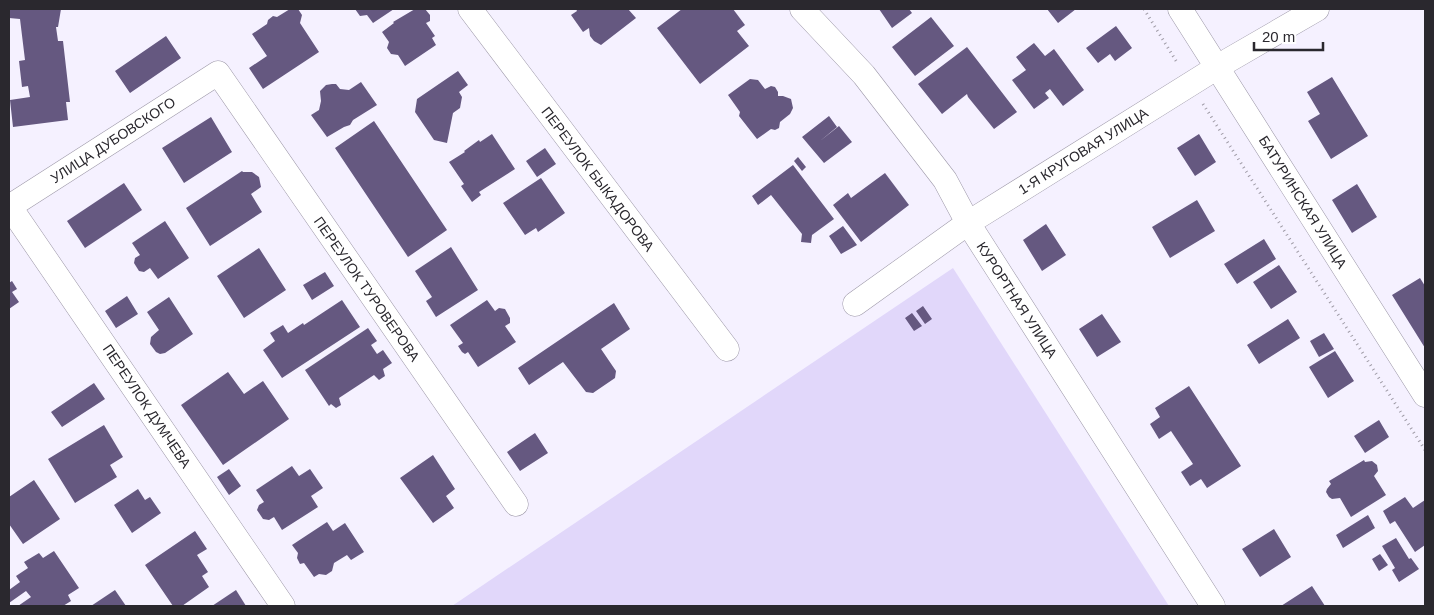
<svg xmlns="http://www.w3.org/2000/svg" width="1434" height="615" viewBox="0 0 1434 615" font-family="Helvetica,sans-serif">
<rect width="100%" height="100%" fill="#f5f1ff"/>
<!-- green -->
<path fill="#e1d7fa" d="M953,268L1169,606H452Z"/>
<!-- building -->
<path fill="#655880" d="M9,9H61L58,27H56L58,41H63L70,102H66L68,120L13,127L10,100L30,97L28,86L22,87L19,61L25,60L20,19L9,18Z
M290,9H298L302,15L300,23L319,52L263,89L249,68L267,56L252,34L267,24L268,20L273,16L277,17Z
M355,9H394L373,23L367,15L360,16Z
M415,9H425L430,15V21L426,23L435,36L432,38L436,45L405,66L398,55L391,54L387,48L389,42L382,32L394,23L393,22Z
M576,9H628L636,18L601,45L594,41L590,36L589,28L583,32L571,15L577,11Z
M682,9H733L745,25L737,31L749,46L700,84L657,28Z
M879,9H909L912,13L892,28Z
M1047,9H1076L1058,23Z
M931,17L954,46L915,76L892,47Z
M1116,26L1132,48L1115,61L1110,54L1098,63L1086,48Z
M166,36L181,58L130,93L115,71Z
M1034,43L1045,56L1054,49L1084,90L1063,106L1050,89L1045,93L1049,98L1034,109L1012,80L1026,70L1016,57Z
M967,47L1017,112L994,129L968,97L967,94L942,114L918,84Z
M458,71L468,85L459,92L462,97L460,108L453,113L447,143L434,140L415,112L417,99Z
M1332,77L1368,136L1331,159L1308,121L1320,114L1307,92Z
M750,79L758,80L765,89L771,86L775,87L778,92V96H783L791,99L793,108L790,114L780,122L779,128L775,130L771,129L757,139L739,116L740,112L728,95Z
M361,82L377,105L353,120L350,125L344,127L327,137L311,115L319,110L321,101L320,91L326,85L332,84H336L340,89L349,90Z
M829,116L837,127L820,141L839,126L852,142L824,163L802,137Z
M211,117L232,152L184,183L162,148Z
M374,121L447,230L408,257L335,148Z
M492,134L515,169L479,192L481,195L472,202L461,186L464,184L449,162L465,152L464,151L479,140L480,142Z
M1199,134L1216,162L1195,176L1177,148Z
M545,148L556,164L537,177L526,161Z
M798,157L806,167L802,171L794,161Z
M793,165L834,219L812,235L811,243L801,242L802,234L771,195L758,205L752,196Z
M242,171L243,172H252L259,177L261,187L251,194L262,212L210,246L186,208Z
M885,173L909,205L861,242L833,205L848,193L851,198Z
M541,178L565,213L538,232L536,228L525,235L503,203Z
M124,183L142,210L85,248L67,221Z
M1357,184L1377,217L1352,233L1332,200Z
M1197,200L1215,231L1170,258L1152,227Z
M165,221L189,258L158,279L150,268L144,272L139,271L134,263L135,258L140,255L132,243Z
M1046,224L1066,255L1042,271L1023,240Z
M843,226L857,245L841,254L829,236Z
M1264,239L1276,259L1237,284L1224,264Z
M451,247L478,290L436,317L426,301L432,297L415,271Z
M259,248L286,290L244,318L217,276Z
M1279,265L1297,292L1271,309L1253,282Z
M325,272L334,286L312,300L303,285Z
M1420,278L1425,286V348L1392,295Z
M12,281L17,289L12,292L19,302L9,309V283Z
M127,296L138,314L116,328L105,311Z
M169,297L193,334L165,353L160,354L156,352L150,344L151,337L159,330L147,312Z
M342,300L360,327L282,378L263,350L275,341L270,333L283,325L288,333L303,323L304,325Z
M487,300L495,311L499,308L505,309L510,318V323L505,326L516,342L478,367L468,352L465,354L462,352L458,346L463,343L450,325Z
M614,303L630,329L601,349L616,371L615,378L593,393L586,392L563,362L529,385L518,368Z
M923,306L932,319L925,324L916,311Z
M912,313L922,326L914,331L905,318Z
M1102,314L1121,342L1097,357L1079,329Z
M1288,319L1300,338L1259,364L1247,345Z
M368,328L377,341L371,345L377,354L383,350L392,363L383,369L385,376L379,380L374,375L339,398L341,405L336,408L331,404L329,406L305,370Z
M1324,333L1334,349L1319,357L1310,341Z
M1335,351L1354,381L1328,398L1309,367Z
M228,372L244,394L263,381L289,419L223,465L181,405Z
M94,383L105,399L62,427L51,412Z
M1189,386L1241,466L1207,488L1201,479L1190,486L1181,472L1193,464L1171,431L1159,439L1150,424L1160,417L1155,408Z
M1379,420L1389,437L1365,453L1354,436Z
M104,425L123,457L110,465L117,477L75,503L48,459Z
M535,433L548,453L520,471L507,452Z
M433,455L455,489L446,496L454,508L433,523L400,478Z
M1364,460L1365,462L1372,461L1377,465L1378,471L1374,476L1386,495L1351,517L1340,498L1332,499L1329,497L1326,492L1327,489L1331,484L1329,481Z
M292,466L299,476L310,469L323,488L311,496L318,507L282,530L274,517L269,520L263,519L257,510L259,505L264,502L256,490Z
M229,469L241,486L229,495L217,477Z
M34,480L60,519L23,544L9,524V497Z
M138,489L145,500L150,497L161,513L132,533L114,505Z
M1405,497L1413,508L1425,500V545L1415,552L1395,521L1390,524L1383,511Z
M1368,515L1375,528L1343,548L1336,535Z
M327,522L333,531L345,523L364,552L351,560L347,555L334,563L332,571L326,575L319,574L314,577L304,563L300,564L297,558L298,553L292,545Z
M1274,529L1291,557L1260,577L1242,549Z
M195,531L207,549L197,555L208,572L202,576L209,587L182,606H173L145,565Z
M1396,538L1409,559L1411,558L1419,569L1399,582L1392,570L1395,568L1382,546Z
M54,551L79,588L68,595L71,601L63,606H18L31,597L26,591L9,603V590L20,582L16,576L28,568L24,562L39,553L43,558Z
M1380,554L1388,565L1379,571L1372,559Z
M1312,586L1325,606H1281Z
M115,590L126,606H91Z
M236,590L246,606H212Z"/>
<g fill="none" stroke-linecap="round" stroke-linejoin="round">
<!-- street casing -->
<g stroke="#9d98a8" stroke-width="25">
<path id="street" d="M470,9L727,349
M802,9L864,75L945,180L968,223L1213,606
M1180,9L1425,395
M9,207L218,73L516,504
M10,207L283,606
M855,304L968,223L1229,60L1317,9"/>
</g>
<!-- path -->
<path stroke="#9f9ba6" stroke-width="3" stroke-dasharray="1 4" stroke-linecap="butt" d="M1144,9L1178,64
M1203,104L1425,450"/>
<!-- street -->
<use href="#street" stroke="#fff" stroke-width="24"/>
</g>
<g text-anchor="middle" stroke-width="5" stroke-linejoin="round" paint-order="stroke">
<!-- street labels -->
<g font-size="14" fill="#2a282e" stroke="#fff">
<text transform="translate(113 140) rotate(-33)" y="5">УЛИЦА ДУБОВСКОГО</text>
<text transform="translate(1083 151) rotate(-32)" y="5">1-Я КРУГОВАЯ УЛИЦА</text>
<text transform="translate(598 179) rotate(53)" y="5">ПЕРЕУЛОК БЫКАДОРОВА</text>
<text transform="translate(1303 202) rotate(58)" y="5">БАТУРИНСКАЯ УЛИЦА</text>
<text transform="translate(367 289) rotate(55)" y="5">ПЕРЕУЛОК ТУРОВЕРОВА</text>
<text transform="translate(1017 300) rotate(57)" y="5">КУРОРТНАЯ УЛИЦА</text>
<text transform="translate(147 406) rotate(56)" y="5">ПЕРЕУЛОК ДУМЧЕВА</text>
</g>
</g>
<!-- border -->
<rect width="1434" height="615" fill="none" stroke="#2a282e" stroke-width="20"/>
<!-- scale -->
<path d="M1254 42v8h69v-8" fill="none" stroke="#2a282e" stroke-width="2.5"/>
<text x="1262" y="42" font-size="15" fill="#2a282e" stroke="#ffffff" stroke-width="4" paint-order="stroke">20 m</text>
</svg>
